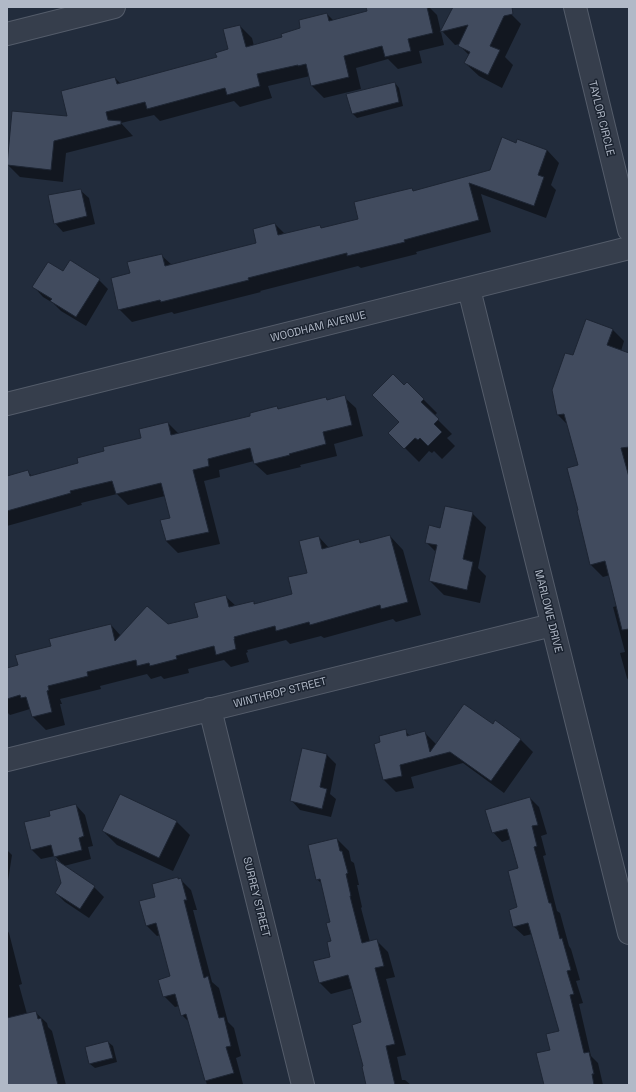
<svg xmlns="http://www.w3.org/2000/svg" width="636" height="1092" viewBox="0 0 636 1092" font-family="'Space Grotesk',sans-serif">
<rect width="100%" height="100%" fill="#222c3c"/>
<!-- shadow -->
<path fill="#0007" d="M383,7H429L437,15L444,45L419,51L422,63L398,69L388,59L356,68L361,89L324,98L312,86L310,76L268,86L272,98L240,107L234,101L160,121L154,115L121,123L132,135L133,136L66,153L63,182L20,177L8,165L69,117L115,78L121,84L218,58L229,50L240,26L252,38L254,46L283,38L302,29L327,14L334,21Z
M454,7H502L507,10L521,24L505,57L513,65L502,88L479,76L465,63L469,55L459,45L460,44L455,45L442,31Z
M395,83L399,88L403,106L357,118L353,114Z
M517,144L547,150L559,163L551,185L556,190L546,218L481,194L491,232L416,252L417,254L361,268L358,266L260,291L261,292L174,314L172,312L132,322L119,309L131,273L161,255L172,265L257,244L275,224L286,235L320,226L322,228L359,219L412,189L415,192L491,171Z
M80,190L89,198L95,224L63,232L55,223Z
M99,280L108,289L86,326L61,311L53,303L43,297L34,287Z
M612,329L624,341L621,351L629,354V681L627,678L620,653L625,652L613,607L617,606L610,575L603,577L591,565L579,511V466L568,425L558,415L574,357Z
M407,383L437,413L434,416L452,434L447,438L455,446L442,459L434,451L432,453L429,451L419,462L390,433L401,422L404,387Z
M344,397L356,408L363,436L334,444L337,456L300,465L301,467L267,475L255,464L254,461L219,470L220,477L204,481L220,544L178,553L166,541L161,521L171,518L165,496L128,505L117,494L81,503L82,505L7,526V478L28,472L32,476L80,463L105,452L142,439L168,423L179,434L251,416L277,407L280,410L326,398L328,401Z
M472,513L486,527L478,568L486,576L480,603L444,595L430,581L436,552L426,542L441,529Z
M390,536L403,550L421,615L396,622L393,619L324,638L321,636L290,644L286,640L247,650L248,652L246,653L249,662L231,667L224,660L188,669L189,673L164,679L161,676L151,679L147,674L100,686L101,689L60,699L62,704H60L65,725L46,730L33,717L30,709L10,715L7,712V669L19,666L52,647L111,625L121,636L199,617L225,596L236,606L253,602L256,604L293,595L309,573L319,537L329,548L359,540L363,544Z
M496,722L521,740L533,752L504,793L463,763L411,777L414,788L396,792L384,780L375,745L405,731L410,736L424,732L436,744L493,726Z
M303,749L327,755L336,764L330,794L336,799L331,817L300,810L291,800Z
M530,798L539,807L547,834L541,836L546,855L543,856L557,911L560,913L569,946L571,949L580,980L576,981L583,1003L579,1004L591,1056L598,1063L603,1085H545L560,1032L532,934L524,936L514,927L510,911L519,908V869L511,839L502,842L493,832Z
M76,805L85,815L93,846L88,847L91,859L64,866L55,856L41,859L32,850L51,817Z
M176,821L190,835L173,871L117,845L103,831Z
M337,839L349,851L351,861L354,863L359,885H357L362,907L361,908L370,942L376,940L388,952L395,977L386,979L406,1055L397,1057L402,1080H405L411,1085H367L364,1067L362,1023L353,988L331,994L319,982L331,957V922L322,884L317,879Z
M7,850L12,855L7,887Z
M178,878L179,880H181L191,890L197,910H193L212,982L219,988L228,1022L234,1028L241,1056L236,1058L243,1084L238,1085H207L190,1023L182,1015L179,1006L175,1007L164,996L172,977L160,935L157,936L147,926L156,898Z
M62,883L94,887L104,897L89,918L65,902L56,893Z
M7,930L9,933L22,984L19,985L27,1014L35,1012L47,1023L48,1027L52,1031L66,1085H7Z
M108,1042L113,1046L117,1062L95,1068L90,1064Z"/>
<!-- building -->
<path fill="#414b5e" stroke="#1d2533" d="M366,7H427L433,33L408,39L411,51L385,57L382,46L344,56L349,77L311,86L306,64L298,66V65L257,74L260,86L227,95L225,88L147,109L145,102L106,112L108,120L121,121V124L54,141L51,170L7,165L12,111L67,116L61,91L115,77L117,84L217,57L215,53L228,49L223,29L240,25L246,47L282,37L281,34L300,28L299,20L327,13L329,21L367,11Z
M453,7H512L513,14L504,16L490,46L500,50L488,75L464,63L470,52L458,46L468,25L440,32Z
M395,82L399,102L352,114L346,94Z
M502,137L516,143L517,139L547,150L538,175L544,177L534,206L469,183L479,220L404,240L405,242L347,256V253L248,278L249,280L161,302L160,300L118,310L111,278L130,273L127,262L162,254L165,266L256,243L253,229L275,223L278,235L320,225L321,228L358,219L354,202L412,188L413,191L490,170Z
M81,189L87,216L54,224L48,195Z
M70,260L100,279L76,317L50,301L52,299L32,287L48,262L63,271Z
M586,319L613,329L607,345L629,353V447L621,448L629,477V629L622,630L605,561L590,565L577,511L578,510L567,468L578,465L564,414L557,415L552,390L565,353L573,355Z
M393,374L404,385L407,382L424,399L421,402L439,419L434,424L442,432L428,446L420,438L418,440L415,438L404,449L388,433L399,422L372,395Z
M345,395L352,425L323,432L326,444L289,454L290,455L254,464L250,448L208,459L209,466L193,470L209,532L166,541L160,520L170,518L161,483L116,494L112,481L70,491L71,493L7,511V476L28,470L30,476L78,463L77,458L104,451L103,447L141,438L139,429L168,422L171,435L250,416V413L277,406L278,409L326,397L327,400Z
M445,506L473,512L463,559L473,562L467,590L429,581L437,545L425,543L429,525L440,528Z
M390,535L408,602L381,609L380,605L310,625L309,622L276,631L275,626L234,637L235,639H234L236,649L216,655L214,646L176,656L177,659L150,666L149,663L137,666L136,660L87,672L88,676L48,686L49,690L47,691L52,712L32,717L26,697L21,698L20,695L7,699V668L18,665L15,655L51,646L49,639L111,624L115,641L147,606L168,624L198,617L194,603L226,595L229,607L254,601V604L292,594L288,577L307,573L299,541L319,536L322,549L359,539L360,543Z
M464,704L493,724L495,720L521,739L491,781L450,752L400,765L402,776L383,780L374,744L380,742L379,736L406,729L407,736L425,731L430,752Z
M302,748L327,754L320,787L327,789L322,809L290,801Z
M120,794L177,821L159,858L102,831Z
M530,797L538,825L532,826L537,846L534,847L549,903H551L560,939L562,938L571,970L567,971L574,994L570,995L584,1053L589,1052L594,1074H592L594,1085H544L536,1053L550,1050L546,1034L559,1031L528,923L513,927L509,910L517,907L508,871L518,868L507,829L492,833L485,810Z
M76,804L84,836L79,838L82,850L54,857L51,845L31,850L24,822L50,816L49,811Z
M337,838L340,851H342L348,873L346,874L351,896H350L362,943L377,939L384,966L375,968L395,1044L386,1046L395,1085H366L362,1067L363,1066L352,1025L361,1022L348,975L319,983L313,961L330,957L327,942L331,941L326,923L330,922L320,879L316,880L308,845Z
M55,859L95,886L80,909L55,893L61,883Z
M178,877V879L181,878L187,900H184L204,978L208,976L219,1018L224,1017L231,1046L226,1047L234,1073L205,1081L186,1014L181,1016L175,994L163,997L158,980L170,976L156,923L146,926L139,901L155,897L152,884Z
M36,1011L38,1019L41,1018L58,1085H7V1018Z
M108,1041L113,1058L89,1064L85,1047Z"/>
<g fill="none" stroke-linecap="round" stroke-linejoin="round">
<!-- minor casing -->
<g stroke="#545c6a" stroke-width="24">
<path id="minor" d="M575,7L629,230
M7,34L114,7
M469,289L629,933
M7,404L629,248
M210,709L303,1085
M7,760L552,625"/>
</g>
<!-- minor -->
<use href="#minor" stroke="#363e4c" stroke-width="22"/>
</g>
<g text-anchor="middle" stroke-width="3" stroke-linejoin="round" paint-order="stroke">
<!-- street labels -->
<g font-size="11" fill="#b1b9c7" stroke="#1b2330">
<text transform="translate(602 118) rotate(76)" y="4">TAYLOR CIRCLE</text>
<text transform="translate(318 326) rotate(-14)" y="4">WOODHAM AVENUE</text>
<text transform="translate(549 611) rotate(76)" y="4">MARLOWE DRIVE</text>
<text transform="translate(280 692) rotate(-14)" y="4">WINTHROP STREET</text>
<text transform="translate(257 897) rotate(76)" y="4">SURREY STREET</text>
</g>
</g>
<!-- border -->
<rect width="636" height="1092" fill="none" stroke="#b1b9c7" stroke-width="16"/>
</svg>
